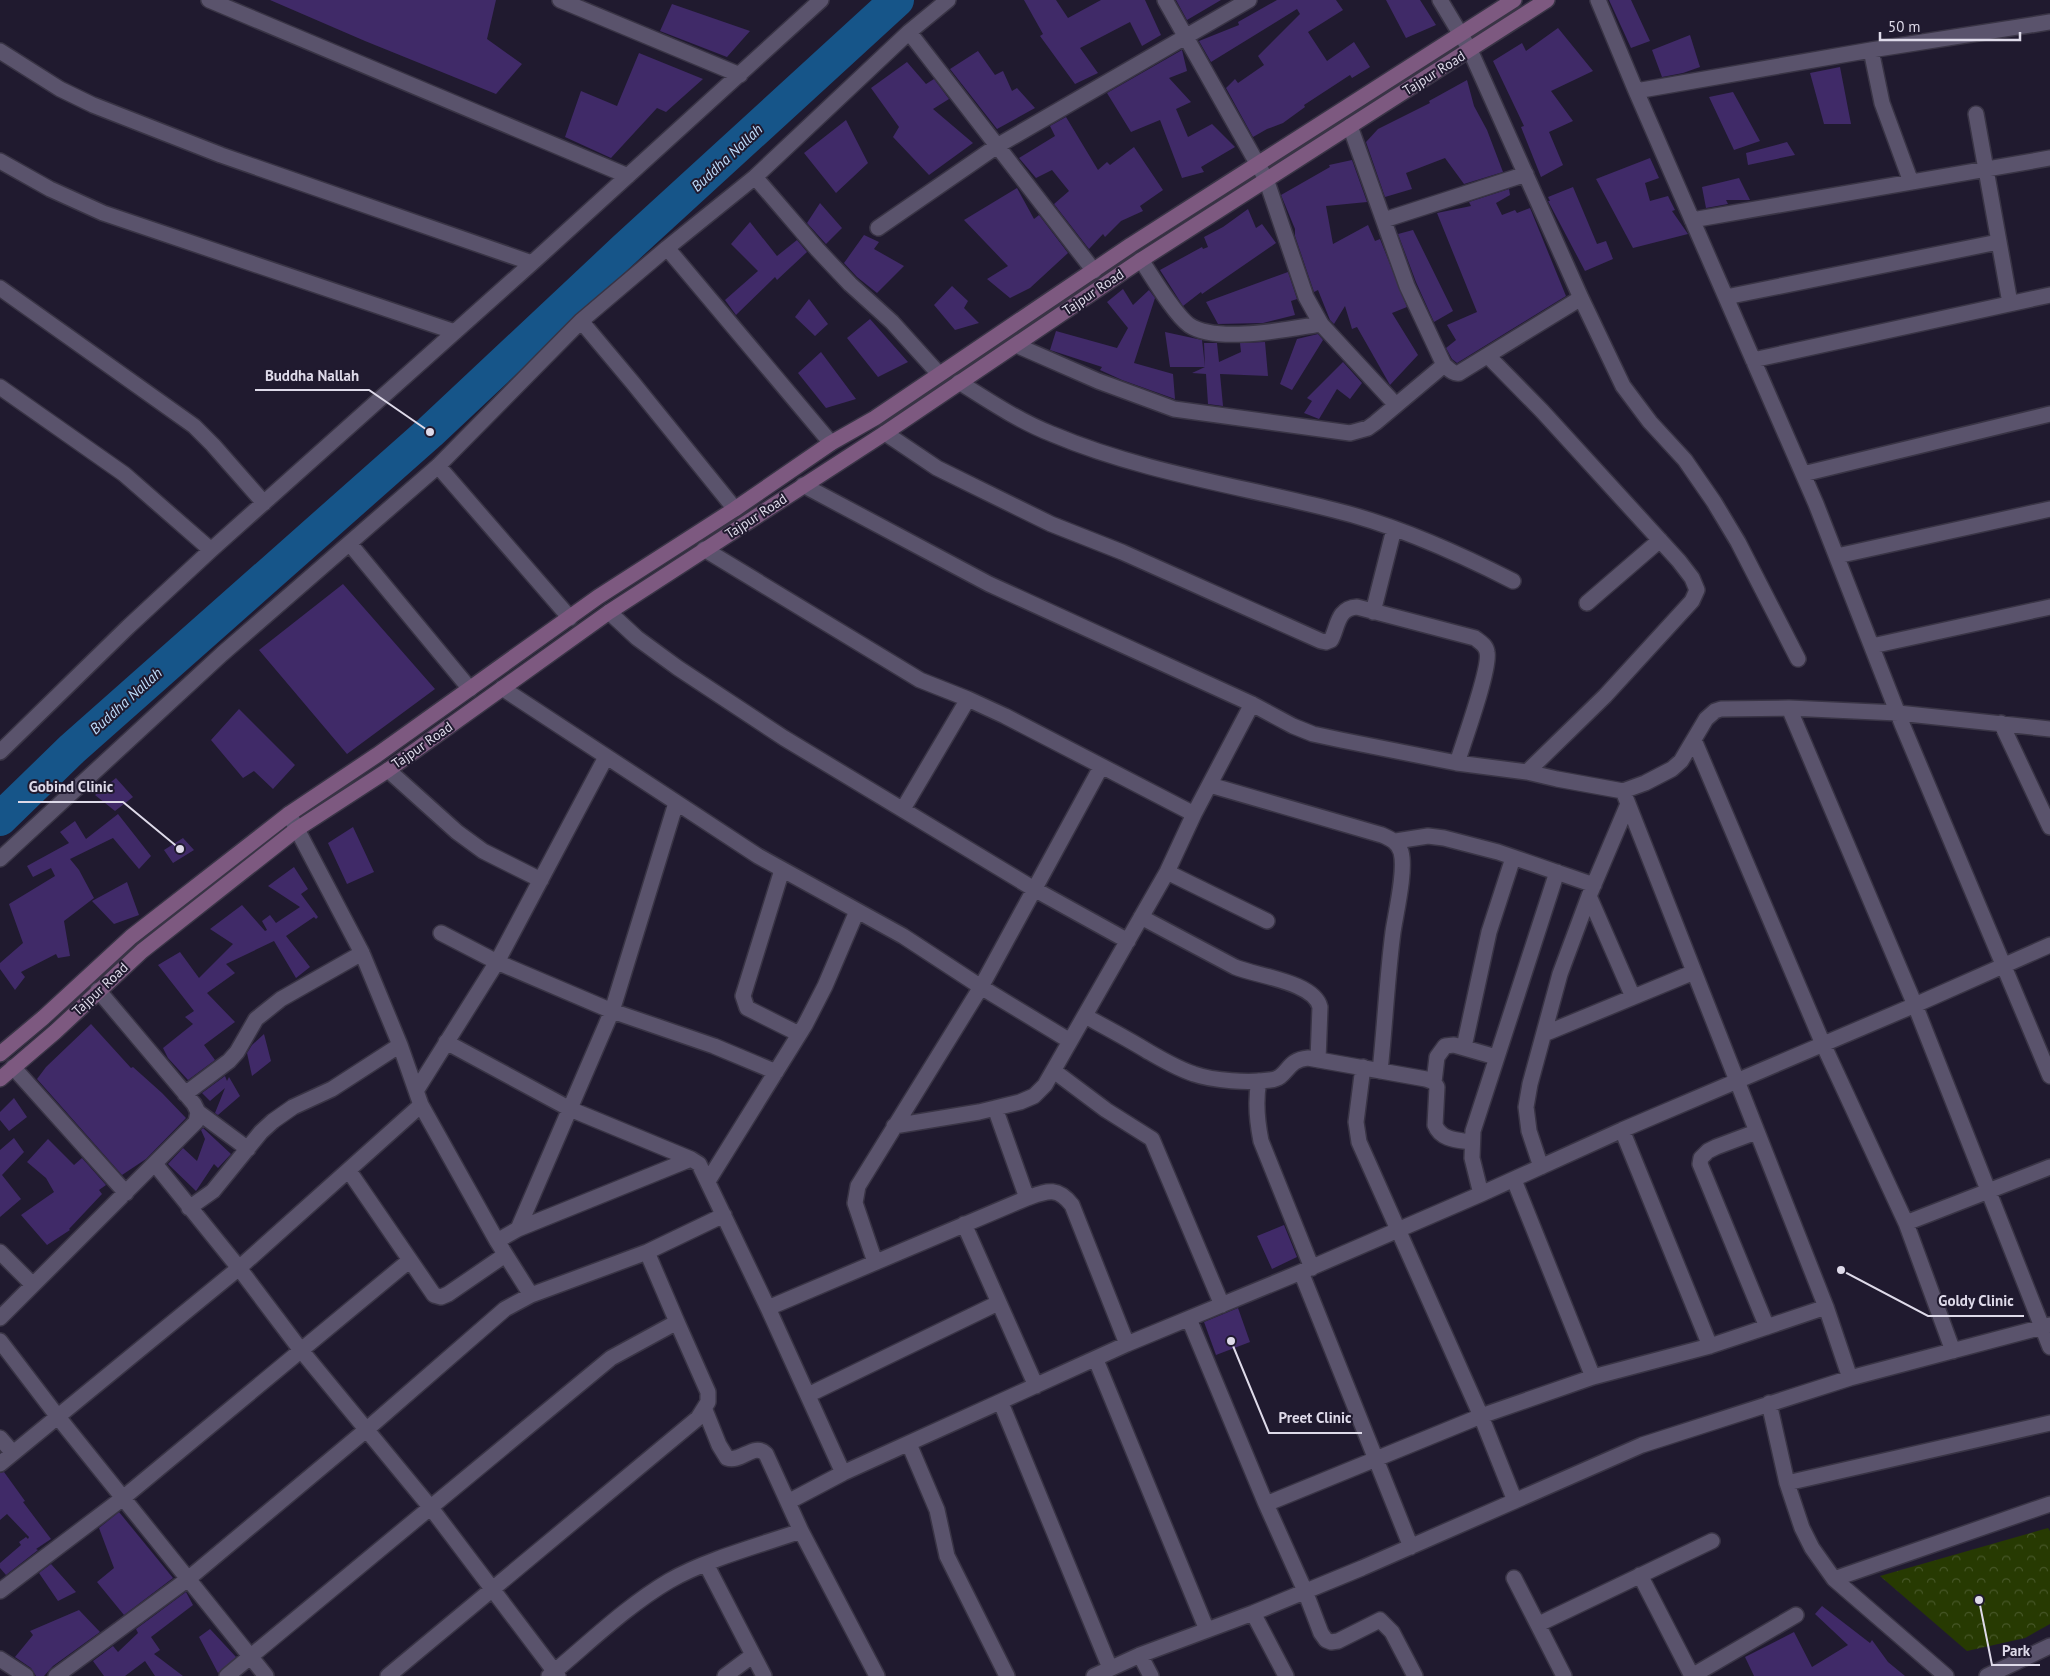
<svg xmlns="http://www.w3.org/2000/svg" width="2050" height="1676" viewBox="0 0 2050 1676" font-family="'PT Sans',sans-serif">
<defs>
<pattern id="forest-crowns" width="20" height="18" patternUnits="userSpaceOnUse" patternTransform="scale(1.25)"><rect width="20" height="18" fill="#273a02"/><path d="M2 6a3 3 0 1 1 6 0M12 15a3 3 0 1 1 6 0" fill="none" stroke="#465627"/></pattern>
</defs>
<rect width="100%" height="100%" fill="#201a2f"/>
<!-- forest -->
<path fill="url(#forest-crowns)" d="M2048,1528L2050,1531V1624L2025,1638L1967,1651L1880,1576Z"/>
<g fill="none" stroke-linecap="round" stroke-linejoin="round">
<!-- river -->
<path stroke="#165589" stroke-width="34" d="M0,819L72,749L430,432L625,249L897,0"/>
</g>
<!-- building -->
<path fill="#402a68" d="M270,0H496L487,39L522,64L496,94L365,41Z
M1024,0H1056L1068,18L1101,0H1145L1161,35L1142,46L1130,22L1080,48L1098,73L1075,84L1040,36L1043,34Z
M1176,0H1221L1187,20Z
M1277,0H1336L1343,10L1308,32L1327,61L1354,42L1370,67L1352,78L1350,75L1304,105L1305,107L1283,123L1267,129L1253,137L1226,88L1235,79L1238,83L1264,65L1258,56L1300,14L1297,9L1211,62L1199,41L1239,25L1238,22Z
M1386,0H1420L1436,25L1406,38Z
M1609,0H1631L1650,41L1631,48Z
M672,4L750,31L727,57L660,31Z
M1558,28L1593,71L1551,91L1573,121L1549,132L1563,165L1541,177L1521,127L1524,126L1493,61L1522,43L1526,51Z
M1690,35L1700,67L1683,73L1662,77L1652,50Z
M1182,50L1187,71L1169,78L1191,102L1176,109L1188,137L1212,124L1235,147L1201,167L1204,172L1182,178L1160,120L1131,132L1107,93Z
M978,51L995,75L1003,71L1012,91L1017,88L1035,108L997,129L950,69Z
M639,53L703,79L666,112L657,108L611,158L565,137L581,91L617,106Z
M907,62L926,84L934,79L949,99L933,109L973,143L929,175L893,137L899,127L871,88Z
M1840,67L1851,124H1824L1810,73Z
M1467,80L1474,106L1487,130L1503,172L1464,184L1445,158L1406,173L1412,189L1385,197L1366,142L1378,129L1430,103L1429,101Z
M1733,92L1760,141L1734,150L1709,97Z
M1066,117L1098,170L1107,162L1110,165L1134,147L1163,190L1140,206L1143,211L1121,221L1105,237L1103,234L1089,249L1054,204L1069,191L1052,170L1036,178L1019,158L1055,136L1050,126Z
M846,120L868,163L836,193L804,153Z
M1787,142L1795,155L1748,165L1746,153Z
M1650,158L1659,178L1645,183L1650,201L1668,196L1675,210L1672,211L1688,234L1633,248L1596,179Z
M1352,160L1367,202L1326,206L1333,244L1368,225L1375,241L1380,239L1407,307L1392,313L1418,355L1390,385L1357,327L1352,329L1345,306L1334,324L1330,320L1318,290L1314,292L1295,236V229L1281,195L1330,167L1329,165Z
M1739,178L1750,200H1726L1728,204L1706,208L1702,187Z
M1573,187L1597,244L1606,241L1613,259L1585,271L1548,201H1550L1548,197Z
M1017,188L1034,219L1039,215L1068,253L1030,288L1010,298L987,279L1008,266L964,220Z
M1509,189L1510,195L1496,203L1502,215L1515,210L1517,213L1530,208L1566,296L1457,363L1452,359L1446,348L1456,340L1447,325L1477,312L1437,213L1471,206L1469,202Z
M820,203L842,228L826,244L807,223Z
M1248,209L1256,228L1262,224L1276,243L1202,294L1201,292L1183,306L1160,270L1202,247L1203,249L1208,247L1204,237L1223,227Z
M750,222L777,256L797,240L807,252L777,280L775,277L736,315L725,300L758,271L731,244Z
M1413,230L1453,311L1434,322L1416,282L1398,234Z
M864,235L879,242L874,249L904,266L877,293L857,277L844,263Z
M1288,272L1297,299L1291,301L1295,315L1263,323L1218,324L1206,302Z
M952,286L968,301L964,308L979,323L955,330L934,305Z
M1123,289L1133,305L1149,290L1155,298L1134,363L1173,374L1175,399L1122,380L1100,370L1102,367L1050,350L1056,331L1117,348L1128,328L1107,302Z
M809,299L828,324L815,336L795,317Z
M870,319L908,362L878,377L847,338Z
M1165,332L1202,340L1205,367H1170Z
M1318,334L1323,340L1292,390L1280,384L1297,339Z
M1265,342L1268,376L1220,374L1223,406L1208,404L1206,374L1192,373L1205,367L1204,343H1217L1219,362L1241,352L1240,343Z
M821,352L856,399L826,408L798,373Z
M1343,362L1362,383L1350,399L1337,389L1319,419L1304,413L1312,401L1307,398Z
M343,584L435,689L347,754L259,650Z
M239,709L295,765L273,789L254,771L243,778L211,740Z
M116,778L133,797L115,811L95,795Z
M118,814L151,856L139,869L113,838L70,859L79,870L94,898L64,921L70,956L58,958L56,954L21,972L25,977L15,990L0,969V963L23,943L9,904L55,876L51,868L33,877L27,866L69,843L60,832L75,821L86,839Z
M353,827L374,872L347,884L328,843Z
M183,838L194,850L173,863L164,850Z
M294,867L308,889L301,894L318,917L316,919L314,917L286,936L310,967L296,978L274,941L226,964L235,973L207,993L235,1022L204,1045L215,1060L188,1080L168,1058L163,1048L193,1024L185,1017L194,1011L158,965L180,952L199,978L233,944L210,929L242,905L265,931L267,930L262,921L270,915L276,923L300,907L268,886Z
M127,882L139,915L114,924L92,901Z
M91,1024L131,1068L133,1067L162,1093L186,1118L146,1159L122,1175L37,1079L46,1067Z
M264,1034L271,1061L252,1076L247,1053L252,1045Z
M225,1076L227,1081L229,1077L240,1096L218,1115L215,1113L225,1088L210,1101L202,1093Z
M14,1098L27,1117L9,1131L0,1120V1112Z
M203,1128L231,1154L218,1168L214,1164L196,1191L168,1164L183,1148L197,1161L205,1139L201,1130Z
M14,1138L24,1152L2,1175L21,1199L0,1217V1150Z
M48,1139L74,1165L82,1158L106,1185L99,1190L102,1194L69,1229L70,1230L47,1245L21,1215L54,1192L46,1178L27,1162Z
M1284,1225L1297,1257L1272,1269L1257,1236Z
M1238,1308L1250,1342L1216,1355L1204,1322Z
M4,1472L25,1501L23,1502L51,1539L36,1549L38,1550L6,1575L0,1568V1563L21,1545L19,1542L26,1537L28,1539L29,1537L7,1514L0,1520V1473Z
M119,1512L173,1578L124,1615L97,1582L114,1568L99,1528Z
M51,1564L76,1592L58,1601L39,1573Z
M186,1592L193,1605L151,1637L160,1650L154,1654L183,1676H155L145,1661L125,1676H104L93,1661L113,1646L118,1652L138,1633L136,1629Z
M1822,1606L1870,1643L1872,1640L1888,1662L1905,1676H1754L1745,1657L1794,1632L1812,1667L1848,1645L1815,1614Z
M79,1610L100,1632L53,1666L44,1676H36L31,1668L15,1657L33,1635L30,1631Z
M210,1629L236,1657L218,1673L199,1637Z"/>
<g fill="none" stroke-linecap="round" stroke-linejoin="round">
<!-- street casing -->
<g stroke="#393445" stroke-width="18">
<path id="street" d="M209,0L628,176
M560,0L740,75
M1165,0L1266,179L1306,297L1321,324L1396,405
M1440,0L1470,50L1581,298L1623,386L1650,422L1685,460L1714,502L1738,542L1798,659
M1598,0L1636,91L1816,504L1902,724L2050,1076
M909,32L1094,271
M1871,50L1882,103L1911,182
M0,51L60,89L93,105L221,155L532,263
M1636,91L1871,50L2050,22
M1976,114L2010,303
M1350,126L1407,286L1444,365C1449,369 1453,374 1459,373L1581,298
M0,161L50,189L103,213L455,332
M755,177L817,249L850,284L892,322L939,374
M1384,220L1526,174
M1692,220L2050,158
M878,228L997,146L1249,0
M667,248L831,443
M1141,260C1152,276 1174,314 1189,325C1217,344 1288,329 1321,324
M0,288L194,426L213,445L264,503
M1726,297L1998,242
M581,321L633,383L735,509
M1016,345L1098,381L1174,409L1350,433L1368,428L1375,423L1444,365
M1488,356L1542,411L1679,561L1692,578L1697,590L1692,601L1605,696L1527,772
M1753,360L2050,295
M959,382C989,401 1019,421 1052,434C1142,472 1240,486 1334,510C1396,525 1456,552 1513,581
M0,387L124,474L211,550
M885,433L937,468L1051,524L1122,552L1321,641L1326,642L1331,640C1338,627 1337,608 1357,607L1475,638C1480,642 1486,645 1487,652C1491,667 1463,744 1457,763
M438,466L570,618
M1803,474L2050,414
M803,485L989,584L1252,704L1293,726L1313,734L1341,740L1457,763L1527,772L1557,779L1623,791L1645,783L1672,769L1681,761L1706,719L1715,711L1721,709L1789,708L1898,713L2050,729
M350,544L470,689
M704,549L920,680L968,699
M1837,556L2050,509
M1587,603L1660,540
M609,612L637,638L678,668L784,738L1034,889L1128,941
M1373,612L1394,529
M1872,646L2050,607
M502,688L758,856L903,936L981,987L1070,1041
M1789,708L1915,1005L2050,1347
M2001,723L2050,827
M1694,740L1823,1044L1906,1223L1953,1351
M0,752L128,627L211,550L532,263L821,0
M388,770L457,832L483,851L541,880
M1210,785L1382,835C1391,839 1398,842 1401,852C1406,870 1396,912 1393,932C1387,978 1385,1025 1380,1071
M1623,791L1826,1307L1850,1378
M903,809L968,699L1005,716L1194,814
M1396,841L1428,836L1444,838L1498,852L1594,885
M0,859L222,654L438,466L581,321L667,248L755,177L909,32L948,0
M782,870L743,996L747,1008L799,1034
M1167,872L1267,921
M1589,896L1633,997
M1141,917L1235,967C1257,976 1314,982 1320,1007L1318,1060
M441,933L497,962L612,1011L714,1046L776,1072
M1085,1016C1107,1028 1128,1039 1149,1052C1163,1060 1178,1069 1194,1074C1214,1081 1249,1083 1270,1080C1289,1078 1285,1060 1308,1058L1426,1079L1434,1082L1437,1087L1435,1125C1441,1140 1457,1140 1471,1142
M1544,1034L1694,972
M446,1042L570,1109L691,1159L699,1164L768,1308L843,1473
M1464,1047L1489,932L1513,858
M13,1067L126,1193
M1363,1067L1356,1122L1359,1142L1481,1416L1515,1501
M1054,1071L1106,1110L1152,1139L1222,1305
M1259,1081C1255,1101 1257,1121 1261,1141L1312,1268
M1434,1082L1437,1057L1445,1046L1454,1045L1496,1057
M416,1091L497,962L606,757
M185,1094L229,1061L237,1052L256,1019L281,999L362,953
M421,1105L497,1241L531,1295
M995,1108L1027,1198
M198,1112L248,1149
M894,1126L979,1112L1020,1102L1034,1096L1045,1085L1167,872L1194,814L1252,704
M1622,1130L1710,1346
M1756,1132L1716,1147L1708,1151L1701,1158L1700,1164L1767,1327
M155,1164L239,1268L300,1349L431,1508L558,1676
M1541,1167L1529,1131L1526,1107L1530,1084L1560,974L1589,896L1628,804
M349,1171L434,1295L441,1297L448,1294L505,1255
M1514,1180L1593,1377
M708,1181L805,1025L825,986L857,911
M1481,1194L1472,1158L1473,1131L1557,872
M189,1208L213,1191L261,1132L273,1121L293,1107L332,1089L400,1045
M1906,1223L2050,1167
M964,1224L1036,1386
M518,1229L612,1011L676,803
M497,1241L518,1229L691,1159
M0,1252L33,1285
M875,1262L855,1203L858,1186L981,987L1101,767
M1301,1272L1411,1547
M768,1308L1027,1198C1047,1191 1057,1186 1072,1205L1127,1344
M0,1318L196,1122L198,1112L194,1104L98,990
M1189,1319L1266,1504L1481,1416L1593,1377L1710,1346L1826,1307
M0,1341L58,1417L266,1676
M1096,1360L1207,1630
M808,1395L998,1303
M1001,1403L1110,1668
M1769,1403L1787,1483L1802,1528L1812,1548L1834,1579L1946,1676
M705,1410L719,1445L727,1458C741,1463 754,1442 766,1454L801,1531L877,1676
M0,1438L13,1453
M909,1444L937,1510L947,1556L1007,1676
M0,1464L239,1268L421,1105L400,1045L362,953L289,814
M1787,1483L2050,1423
M788,1502L843,1473L1127,1344L1301,1272L1481,1194L1622,1130L1915,1005L2050,945
M1266,1504L1305,1591L1321,1633L1326,1640L1331,1642L1338,1641L1380,1620L1392,1632L1415,1676
M706,1564L764,1676
M1640,1575L1692,1676
M1514,1578L1564,1676
M1834,1579L2050,1504
M0,1591L123,1498L410,1260
M1253,1613L1286,1676
M1539,1624L1712,1541
M1140,1655L1151,1676
M0,1659L26,1676
M56,1676L188,1579L366,1430L505,1309L531,1295L647,1252L724,1215
M227,1676L611,1358L677,1322L647,1252
M388,1676L698,1418L708,1402V1392L677,1322
M549,1676C588,1644 625,1607 669,1581C705,1560 760,1545 801,1531
M725,1676L753,1655
M1094,1676L1140,1655L1253,1613L1362,1568L1642,1445L1850,1378L2050,1325
M1692,1676L1796,1615
M1987,1676L2050,1646"/>
</g>
<!-- secondary casing -->
<g stroke="#393445" stroke-width="18">
<path id="secondary" d="M0,1054L43,1018L131,937L289,814L377,755L598,597L735,509L831,443L875,418L1131,245L1514,0
M0,1079L55,1032L142,951L297,829L388,770L609,612L885,433L1141,260L1547,0"/>
</g>
<!-- street -->
<use href="#street" stroke="#5a536c" stroke-width="15"/>
<!-- secondary -->
<use href="#secondary" stroke="#7d5980" stroke-width="15"/>
</g>
<g text-anchor="middle" stroke-width="4" stroke-linejoin="round" paint-order="stroke">
<!-- street labels -->
<g font-size="14" fill="#dedae9" stroke="#201a2f">
<text transform="translate(1434 73) rotate(-32)" y="5">Tajpur Road</text>
<text transform="translate(1093 292) rotate(-34)" y="5">Tajpur Road</text>
<text transform="translate(756 516) rotate(-33)" y="5">Tajpur Road</text>
<text transform="translate(422 745) rotate(-35)" y="5">Tajpur Road</text>
<text transform="translate(100 989) rotate(-43)" y="5">Tajpur Road</text>
</g>
<!-- water labels -->
<g font-size="15" font-style="italic" fill="#bfdefd" stroke="#201a2f">
<text transform="translate(727 158) rotate(-43)" y="5">Buddha Nallah</text>
<text transform="translate(126 701) rotate(-42)" y="5">Buddha Nallah</text>
</g>
</g>
<!-- callouts -->
<path fill="none" stroke="#dedae9" stroke-width="2" d="M430 432L369 390H255M180 849L123 802H18M1841 1270L1928 1316H2024M1231 1341L1269 1433H1362M1979 1600L1992 1665H2040"/>
<g fill="#dedae9" stroke="#201a2f" stroke-width="2">
<circle cx="430" cy="432" r="5"/>
<circle cx="180" cy="849" r="5"/>
<circle cx="1841" cy="1270" r="5"/>
<circle cx="1231" cy="1341" r="5"/>
<circle cx="1979" cy="1600" r="5"/>
</g>
<g font-size="15" text-anchor="middle" font-weight="bold" fill="#dedae9" stroke="#201a2f" stroke-width="4" stroke-linejoin="round" paint-order="stroke">
<text x="312" y="381">Buddha Nallah</text>
<text x="71" y="792">Gobind Clinic</text>
<text x="1976" y="1306">Goldy Clinic</text>
<text x="1315" y="1423">Preet Clinic</text>
<text x="2016" y="1656">Park</text>
</g>
<!-- scale -->
<path d="M1880 32v8h140v-8" fill="none" stroke="#dedae9" stroke-width="2.5"/>
<text x="1888" y="32" font-size="15" fill="#dedae9" stroke="#201a2f" stroke-width="4" paint-order="stroke">50 m</text>
</svg>
